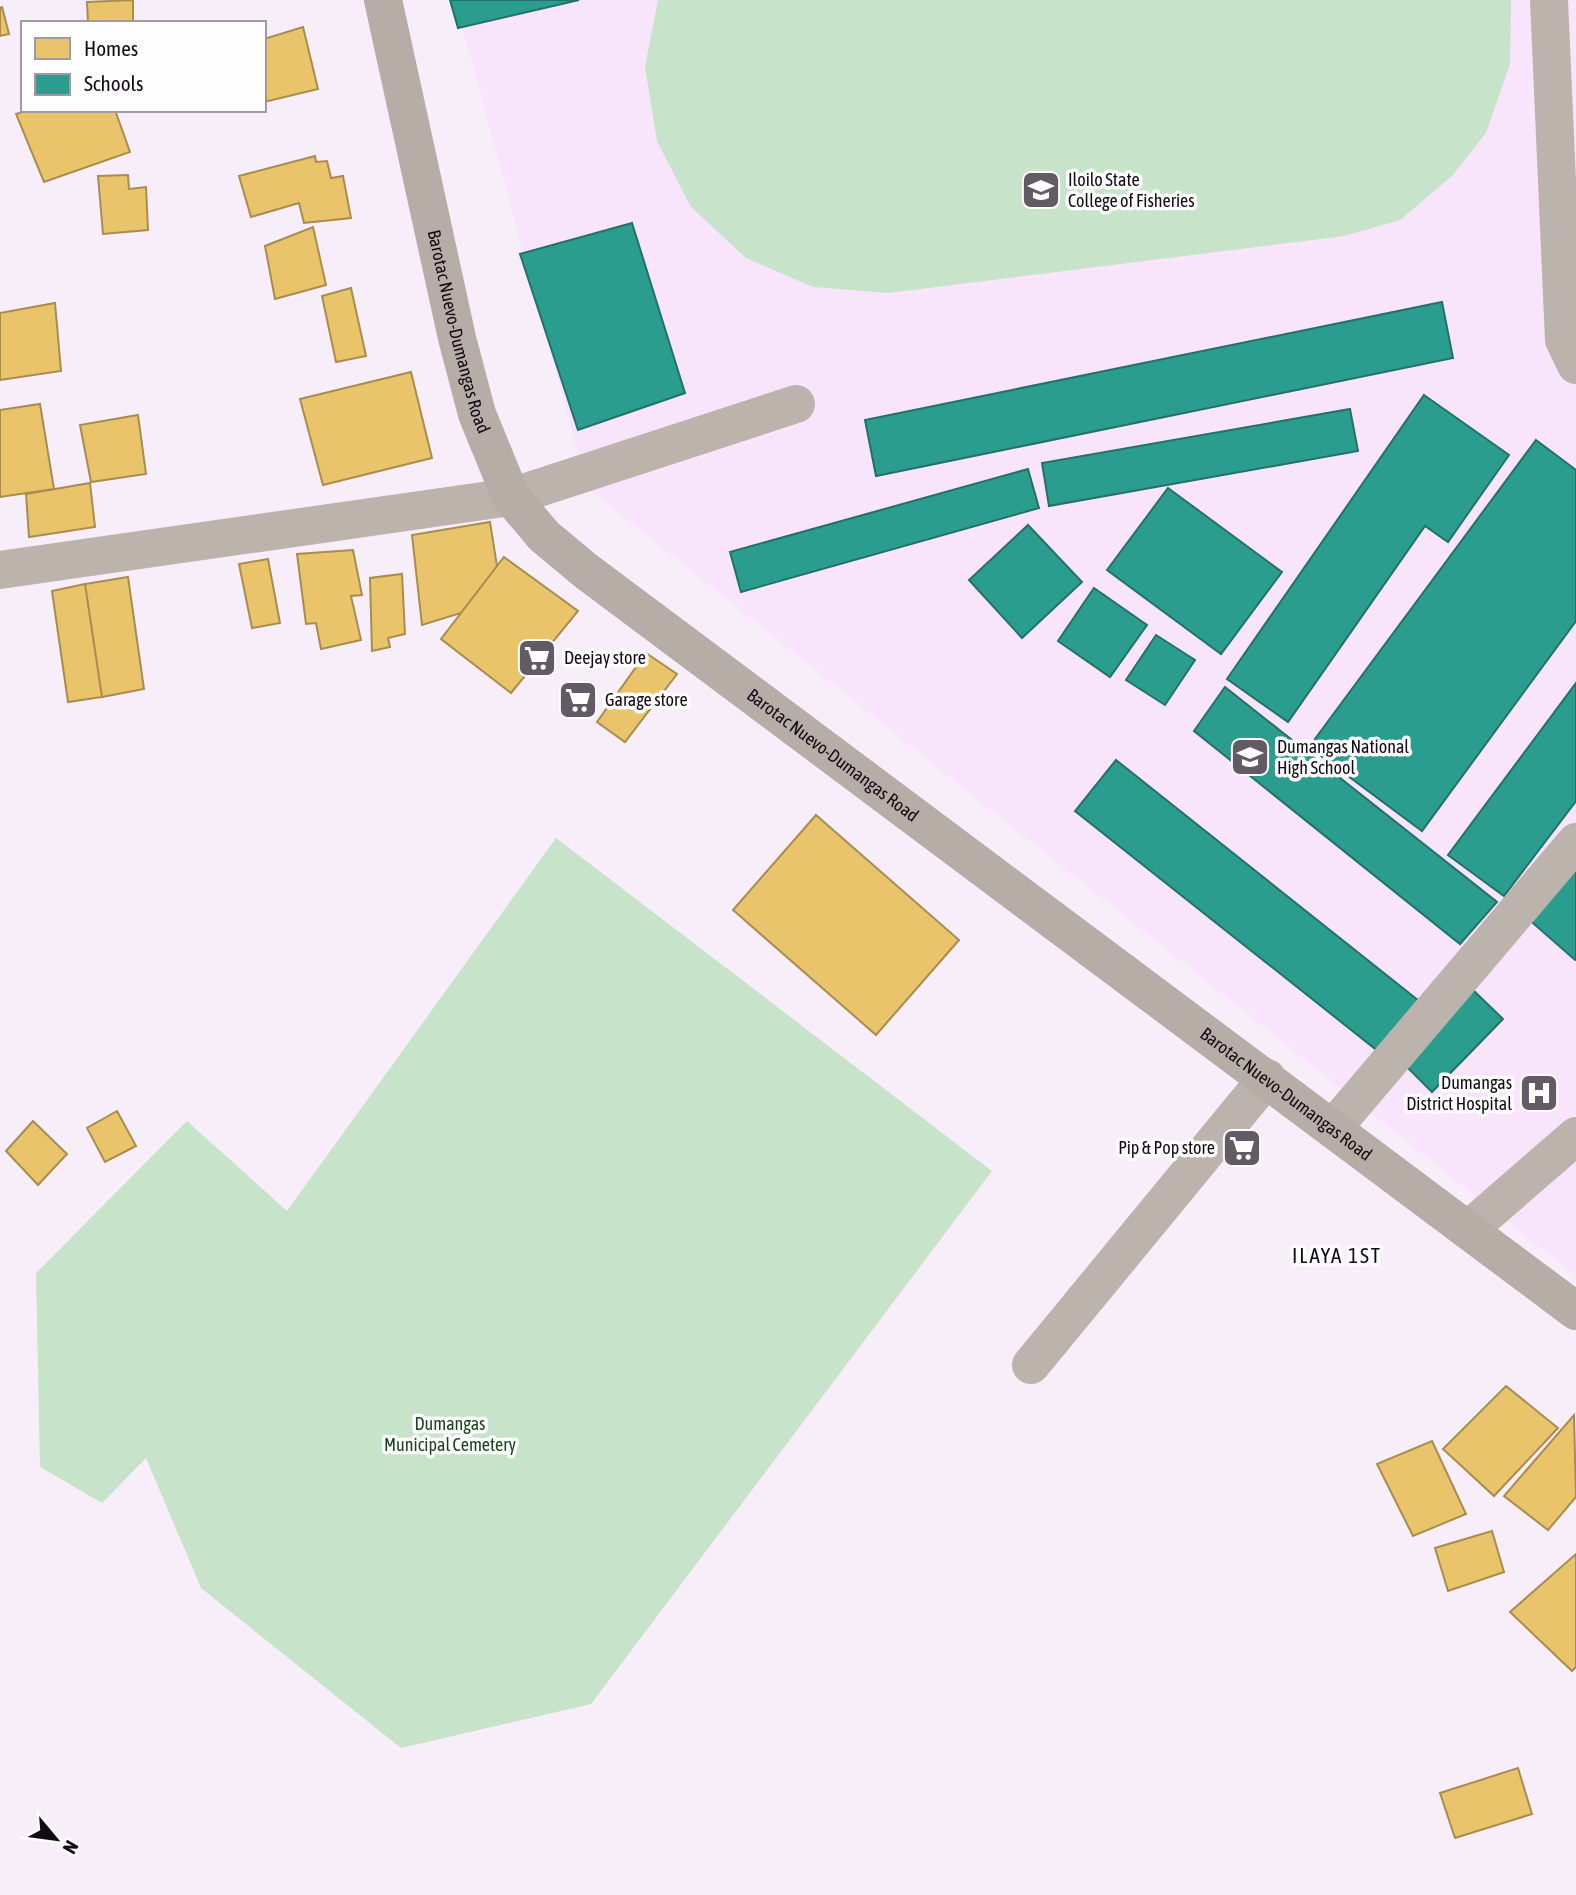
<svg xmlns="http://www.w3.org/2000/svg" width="1576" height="1895" viewBox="0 0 1576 1895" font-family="'Asap Condensed',sans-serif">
<rect width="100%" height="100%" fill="#f8eef9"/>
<!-- built -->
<path fill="#f8e4fb" d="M455,0H1576V1276L587,488Z"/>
<!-- green -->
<path fill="#c7e3c9" d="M658,0H1511L1510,64L1486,133L1452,176L1400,220L1344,236L888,293L813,287L746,258L691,207L657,141L645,67Z
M556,838L992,1171L591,1704L401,1748L201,1588L146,1458L102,1503L40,1467L36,1273L187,1121L287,1211Z"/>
<!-- homes -->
<path fill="#e9c46a" stroke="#a88c50" stroke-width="2" d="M133,0V23H88L87,2Z
M2,7L9,34L0,36V8Z
M303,27L318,89L264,102V39Z
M29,110H115L130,152L44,182L16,114Z
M315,156L316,162L327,161L331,178L343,176L351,218L304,223L299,203L251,217L239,176Z
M128,175L129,189L146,187L148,230L103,234L98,176Z
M313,227L326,285L275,299L265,246Z
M351,288L366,356L336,362L322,296Z
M55,303L61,371L0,380V313Z
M411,372L432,458L323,485L300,399Z
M40,404L54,489L0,497V410Z
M138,415L146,474L91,482L80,425Z
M90,483L95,527L29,537L26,494Z
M490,522L497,566L461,613L422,625L412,535Z
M353,550L362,595L351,596L361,640L321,649L316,623L306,624L297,554Z
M504,557L578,611L511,693L441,639Z
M268,559L280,623L252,628L239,564Z
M402,574L405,634L388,638L390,647L372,651L370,578Z
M128,577L144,689L102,697L85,584Z
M85,584L102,697L68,702L52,591Z
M646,653L677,674L625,742L597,722Z
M816,815L959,940L876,1035L733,910Z
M117,1111L136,1146L105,1162L87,1128Z
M33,1121L67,1154L38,1185L6,1151Z
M1506,1386L1558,1428L1494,1496L1443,1449Z
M1574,1415L1576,1497L1548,1530L1504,1496Z
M1432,1441L1466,1514L1413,1536L1377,1464Z
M1492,1531L1504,1572L1448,1591L1435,1548Z
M1576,1554V1667L1572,1671L1510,1612Z
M1518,1768L1532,1814L1455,1838L1440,1793Z"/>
<!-- schools -->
<path fill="#2a9d8f" stroke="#23716a" stroke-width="2" d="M450,0H579L458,28Z
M632,223L685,393L578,430L520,254Z
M1442,302L1453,358L876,476L865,420Z
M1424,395L1509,455L1448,542L1425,526L1288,722L1227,679Z
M1350,409L1358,451L1049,506L1042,463Z
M1536,440L1576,470V621L1422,831L1309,747Z
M1028,469L1039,508L741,592L730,552Z
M1168,488L1282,572L1221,654L1107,570Z
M1028,525L1082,582L1022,638L969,580Z
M1094,588L1147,625L1110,677L1058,641Z
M1156,635L1195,660L1165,705L1126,680Z
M1576,683V801L1504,896L1448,855Z
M1225,687L1497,902L1460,944L1194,731Z
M1116,760L1419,1001L1379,1052L1075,811Z
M1576,861V959L1575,960L1526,917Z
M1472,989L1503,1019L1432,1092L1401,1061Z"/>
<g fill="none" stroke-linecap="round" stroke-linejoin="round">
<!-- minor -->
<path stroke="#bcb3ac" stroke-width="38" d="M1549,0L1564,340L1576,365
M0,570L511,497L796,404
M1333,1128L1576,842
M1469,1229L1576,1136
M1031,1365L1267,1078"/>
<!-- major -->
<path stroke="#b6ada7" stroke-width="38" id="s1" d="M383,0L457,338L477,414L511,497L544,536L586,571L1576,1311"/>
</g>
<!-- icons -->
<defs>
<g id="university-square" transform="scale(2.0125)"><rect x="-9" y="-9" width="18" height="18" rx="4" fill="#625a64" stroke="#fdfdfd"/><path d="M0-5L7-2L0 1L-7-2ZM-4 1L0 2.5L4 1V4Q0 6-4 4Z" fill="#fff"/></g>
<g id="supermarket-square" transform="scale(2.0125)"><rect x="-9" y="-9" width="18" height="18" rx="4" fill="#625a64" stroke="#fdfdfd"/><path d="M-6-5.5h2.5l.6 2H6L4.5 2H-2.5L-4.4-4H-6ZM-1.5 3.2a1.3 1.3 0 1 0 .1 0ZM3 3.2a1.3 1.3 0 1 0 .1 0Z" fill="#fff"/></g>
<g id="school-square" transform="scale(2.0125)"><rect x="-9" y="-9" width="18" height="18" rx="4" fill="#625a64" stroke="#fdfdfd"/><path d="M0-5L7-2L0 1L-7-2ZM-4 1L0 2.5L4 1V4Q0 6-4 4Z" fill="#fff"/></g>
<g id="hospital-square" transform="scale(2.0125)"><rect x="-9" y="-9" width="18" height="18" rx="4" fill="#625a64" stroke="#fdfdfd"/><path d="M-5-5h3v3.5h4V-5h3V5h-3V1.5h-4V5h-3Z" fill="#fff"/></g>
</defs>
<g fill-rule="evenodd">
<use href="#university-square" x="1041" y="190"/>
<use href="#supermarket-square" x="537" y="658"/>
<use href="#supermarket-square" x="578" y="700"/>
<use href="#school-square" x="1250" y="757"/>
<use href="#hospital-square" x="1539" y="1093"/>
<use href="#supermarket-square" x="1242" y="1148"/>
</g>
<g text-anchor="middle" stroke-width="7" stroke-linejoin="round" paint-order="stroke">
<!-- poi labels -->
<g font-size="18" fill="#120b14" stroke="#fdfdfd" text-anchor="start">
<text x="1068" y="186">Iloilo State<tspan x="1068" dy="21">College of Fisheries</tspan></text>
<text x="564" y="664">Deejay store</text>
<text x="605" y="706">Garage store</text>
<text x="1277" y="753">Dumangas National<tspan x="1277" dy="21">High School</tspan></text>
<text x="1512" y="1089" text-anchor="end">Dumangas<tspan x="1512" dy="21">District Hospital</tspan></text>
<text x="1215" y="1154" text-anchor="end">Pip &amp; Pop store</text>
</g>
<!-- street labels -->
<g font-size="18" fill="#120b14" stroke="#fdfdfd">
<text dy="6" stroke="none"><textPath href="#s1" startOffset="340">Barotac Nuevo-Dumangas Road</textPath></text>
<text dy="6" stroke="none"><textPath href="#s1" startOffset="928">Barotac Nuevo-Dumangas Road</textPath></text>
<text dy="6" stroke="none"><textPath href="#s1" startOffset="1494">Barotac Nuevo-Dumangas Road</textPath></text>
</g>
<!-- park labels -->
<g font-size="18" fill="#17451d" stroke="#fdfdfd">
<text x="450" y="1430">Dumangas<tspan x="450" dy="21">Municipal Cemetery</tspan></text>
</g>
<!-- quarter labels -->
<g font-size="21" letter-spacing="2" fill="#120b14" stroke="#fdfdfd">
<text x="1337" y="1263">ILAYA 1ST</text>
</g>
</g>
<!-- legend -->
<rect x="21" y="21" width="245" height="91" fill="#fdfdfd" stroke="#9f9ca0" stroke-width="2"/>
<rect x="35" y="38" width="35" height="21" fill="#e9c46a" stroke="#9f9ca0" stroke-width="2"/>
<text x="84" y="56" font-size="21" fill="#120b14">Homes</text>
<rect x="35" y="74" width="35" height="21" fill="#2a9d8f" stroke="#9f9ca0" stroke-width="2"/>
<text x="84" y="91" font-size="21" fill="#120b14">Schools</text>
<!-- north arrow -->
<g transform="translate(56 1839) rotate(119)" stroke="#fdfdfd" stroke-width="5" paint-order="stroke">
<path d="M0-5L12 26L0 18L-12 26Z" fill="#120b14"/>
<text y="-10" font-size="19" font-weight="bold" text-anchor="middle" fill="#120b14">N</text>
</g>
</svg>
